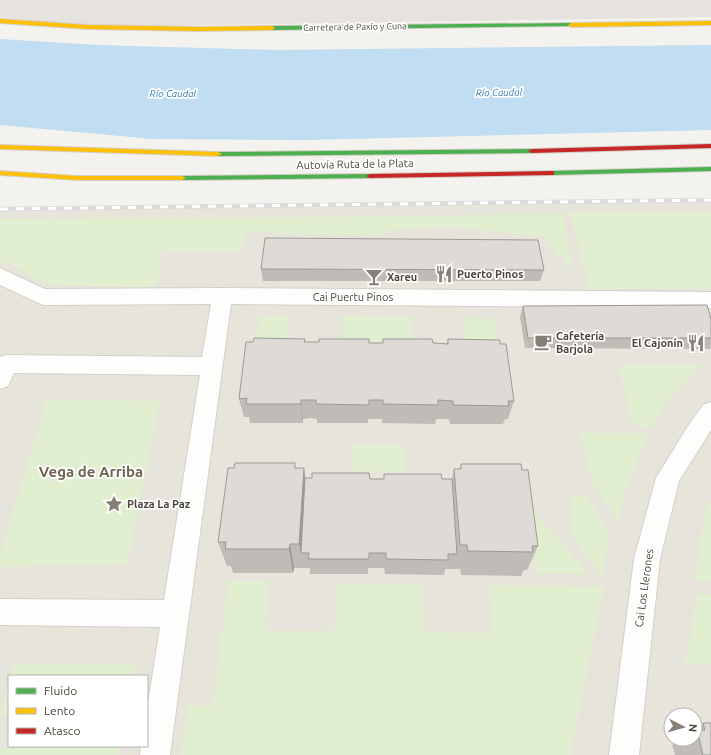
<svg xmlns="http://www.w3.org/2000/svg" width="711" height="755" viewBox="0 0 711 755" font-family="Ubuntu,sans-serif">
<rect width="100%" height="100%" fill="#f4f2ee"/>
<!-- residential -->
<path fill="#e7e4dc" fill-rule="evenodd" d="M711,200V755H0V209ZM9,676H147V746H9ZM671,715H695V739H671Z"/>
<!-- industrial -->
<path fill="#e6e2de" d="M0,0H711V17L88,27L0,17Z"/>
<!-- green -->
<path fill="#e1eecf" d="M570,212H711V289H589Z
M563,214L573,271L544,237L451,227L400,229L373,236L245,232L241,250L163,251L157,287L59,286L33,279L14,265L0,262V218L303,217Z
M259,316H289L286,352H255Z
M343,316L410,317L412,352H342Z
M463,318L495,319L498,353H466Z
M702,365L670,398L650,427L632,425L619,366Z
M47,399L160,401L127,564L0,567V554Z
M580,433H650L626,486L618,521L592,482Z
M351,445H404L405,472L351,471Z
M587,495L609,534L603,577L574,541L570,496Z
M707,502L711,503V581H694Z
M527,504L589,574H537Z
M228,582H268L265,631H334L336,583L423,584L424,632L494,633L488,585L604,586L570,755H181L188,706L213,705Z
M697,594H711V664L685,665Z
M137,663L134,676H11L15,664Z
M9,684V716L0,715Z
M9,740V746H121L119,755H0V749H6Z"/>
<!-- water -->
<path fill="#c0ddf1" d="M0,39L97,45L277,50L711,45V130L306,140L153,139L0,125Z"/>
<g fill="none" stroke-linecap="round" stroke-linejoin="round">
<!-- street casing -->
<g stroke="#d2d0cb" stroke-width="2">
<path id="street" d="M0,268L45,289L222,288L711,292V308L231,304L170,755H140L141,746H147V710L160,627L0,625V599L164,600L200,375L14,373L8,386L0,389V357L6,355L202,357L211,304L43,305L0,285Z
M711,402V430L679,481L660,559L639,755H609L634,559L656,478L690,423L703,405Z"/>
</g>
<!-- fast casing -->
<g stroke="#d3cfc5" stroke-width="2">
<path id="fast" d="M571,23L574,25L573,26L272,30L269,28L272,26Z
M532,149H534V153L218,156L214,154L218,152Z
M711,167V171L551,175L547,173L551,171Z
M370,174H373V178L182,180L178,178L182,176Z"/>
</g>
<!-- slow casing -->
<g stroke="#d3cfc5" stroke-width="2">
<path id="slow" d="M0,19L88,25L198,27L272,26L275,28L272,30L198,31L88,29L0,23Z
M711,21V25L571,27L568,25L571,23Z
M0,145L218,152L222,154L218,156L0,149Z
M0,171L77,176H182L186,178L182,180H77L0,175Z"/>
</g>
<!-- jam casing -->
<g stroke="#d3cfc5" stroke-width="2">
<path id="jam" d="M711,144V148L532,153L528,151L532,149Z
M551,171H554V175L370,178L366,176L370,174Z"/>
</g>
<!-- street -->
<use href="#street" fill="#fdfdfc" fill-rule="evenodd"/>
<!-- fast -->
<use href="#fast" fill="#4caf50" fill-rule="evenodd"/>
<!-- slow -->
<use href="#slow" fill="#ffc107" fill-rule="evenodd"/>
<!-- jam -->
<use href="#jam" fill="#c62828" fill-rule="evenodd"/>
<!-- rail casing -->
<g stroke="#dbdbda" stroke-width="4.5">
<path id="rail" d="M0,209L711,200"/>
</g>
<!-- rail -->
<use href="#rail" stroke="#fff" stroke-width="3" stroke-dasharray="8" stroke-linecap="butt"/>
</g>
<!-- wall -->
<path fill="#bfbcb8" d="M261,269L544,270L540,281H263Z
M523,306L711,319V348L710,349L525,348L520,317Z
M305,339V342L447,344L448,339L500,344L514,401L508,419H505L503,424H450L449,419H436L435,424L382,423V419H368V423H317V419L310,418L303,419V423H250L249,417H244L239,399Z
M461,464L538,546L527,570H524L521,576L461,575L460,569H445L444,575L385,574L384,568H368V574H310V568H294L293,573H233L231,566H227L218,542L304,468L305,478L384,479V474L442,479H452L454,469H460Z
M703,723L711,755H675L672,745L679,741L678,739H695V728Z"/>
<!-- shaded-wall -->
<path fill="#9b9996" d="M301,400L303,419V423L301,404Z
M304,468L307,495L301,553L299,544Z
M290,544L294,568L293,573L289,549Z"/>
<!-- building -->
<path fill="#dedbd6" stroke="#9b9996" d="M265,238L538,240L544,270L261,269Z
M707,305L711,319V338H528L523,306Z
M254,338L305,339L304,342H319V339H369V343H383V339H432L433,343L448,344V339L500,340V344H506L514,401H508L509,406L453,405V401L438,400V405L383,404V400H369V405L316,404V400H301V404H246L247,398L239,399L246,342H253Z
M235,463H295V468H304L299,544H290L289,549H225L226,542H218L228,468H234Z
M461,464H521L522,470H528L538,546H532L533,552L468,551L467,545H460L454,469H461Z
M312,473H369L370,479H384V474H441L442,479H452L457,554H448V560L386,559V553H369V559H308L309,553H301L305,478H312Z
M703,723H711V755H703L697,730H705Z"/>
<!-- icons -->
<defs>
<g id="restaurant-bare" transform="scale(1.38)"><path d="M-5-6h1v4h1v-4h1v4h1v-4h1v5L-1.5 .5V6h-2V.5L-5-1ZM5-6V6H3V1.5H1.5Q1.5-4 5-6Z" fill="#868178" stroke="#fff" stroke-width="2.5" paint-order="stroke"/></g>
<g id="bar-bare" transform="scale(1.38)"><path d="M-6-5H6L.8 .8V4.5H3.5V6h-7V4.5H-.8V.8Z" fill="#868178" stroke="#fff" stroke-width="2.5" paint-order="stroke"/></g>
<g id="cafe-bare" transform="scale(1.38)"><path d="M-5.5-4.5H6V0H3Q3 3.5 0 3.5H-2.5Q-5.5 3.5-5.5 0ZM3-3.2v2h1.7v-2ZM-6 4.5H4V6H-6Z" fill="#868178" stroke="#fff" stroke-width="2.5" paint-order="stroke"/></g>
<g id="sight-bare" transform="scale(1.38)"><path d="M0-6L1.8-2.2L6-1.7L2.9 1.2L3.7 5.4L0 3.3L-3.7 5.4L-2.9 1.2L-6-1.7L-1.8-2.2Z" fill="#868178" stroke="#fff" stroke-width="2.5" paint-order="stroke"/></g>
</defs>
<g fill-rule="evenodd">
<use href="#restaurant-bare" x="444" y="274"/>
<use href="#bar-bare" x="374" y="277"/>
<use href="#cafe-bare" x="543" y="342"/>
<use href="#restaurant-bare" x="696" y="343"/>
<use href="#sight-bare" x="114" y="504"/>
</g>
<g text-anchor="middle" stroke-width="3.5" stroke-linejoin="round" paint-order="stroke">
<!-- far-street labels -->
<g font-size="9" fill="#4b4439" stroke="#fff">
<text transform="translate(355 27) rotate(-1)" y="3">Carretera de Paxío y Cuna</text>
</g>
<!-- far-water labels -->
<g font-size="10" font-style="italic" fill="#2e7ab2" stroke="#fff">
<text transform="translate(499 92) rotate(-1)" y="4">Río Caudal</text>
<text x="173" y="97">Río Caudal</text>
</g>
<!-- street labels -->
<g font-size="11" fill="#4b4439" stroke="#fff">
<text transform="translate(355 164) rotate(-1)" y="4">Autovía Ruta de la Plata</text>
<text x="353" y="301">Cai Puertu Pinos</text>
<text transform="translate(644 588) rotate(-82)" y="4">Cai Los Llerones</text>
</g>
<!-- poi labels -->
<g font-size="11" font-weight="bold" fill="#4b4439" stroke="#fff" text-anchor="start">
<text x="457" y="278">Puerto Pinos</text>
<text x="387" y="281">Xareu</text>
<text x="556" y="340">Cafetería<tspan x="556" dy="13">Barjola</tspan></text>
<text x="683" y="347" text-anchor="end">El Cajonín</text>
<text x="127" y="508">Plaza La Paz</text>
</g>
<!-- district labels -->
<g font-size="15" font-weight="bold" fill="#6e6250" stroke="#fff">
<text x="91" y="477">Vega de Arriba</text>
</g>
</g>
<!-- legend -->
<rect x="8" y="675" width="140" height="72" fill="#ffffff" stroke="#b7b4b0"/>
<rect x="16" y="688" width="20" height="6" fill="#4caf50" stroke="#b7b4b0"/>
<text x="44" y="695" font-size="12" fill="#4b4439">Fluido</text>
<rect x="16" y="708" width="20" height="6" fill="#ffc107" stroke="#b7b4b0"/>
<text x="44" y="715" font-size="12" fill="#4b4439">Lento</text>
<rect x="16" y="728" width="20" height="6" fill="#c62828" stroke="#b7b4b0"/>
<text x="44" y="735" font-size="12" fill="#4b4439">Atasco</text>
<!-- north arrow -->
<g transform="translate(683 727) rotate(96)"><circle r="19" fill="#ffffff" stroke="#b7b4b0"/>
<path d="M0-3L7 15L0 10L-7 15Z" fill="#868178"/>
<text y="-6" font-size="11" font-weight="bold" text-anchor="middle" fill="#4b4439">N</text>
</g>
</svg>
